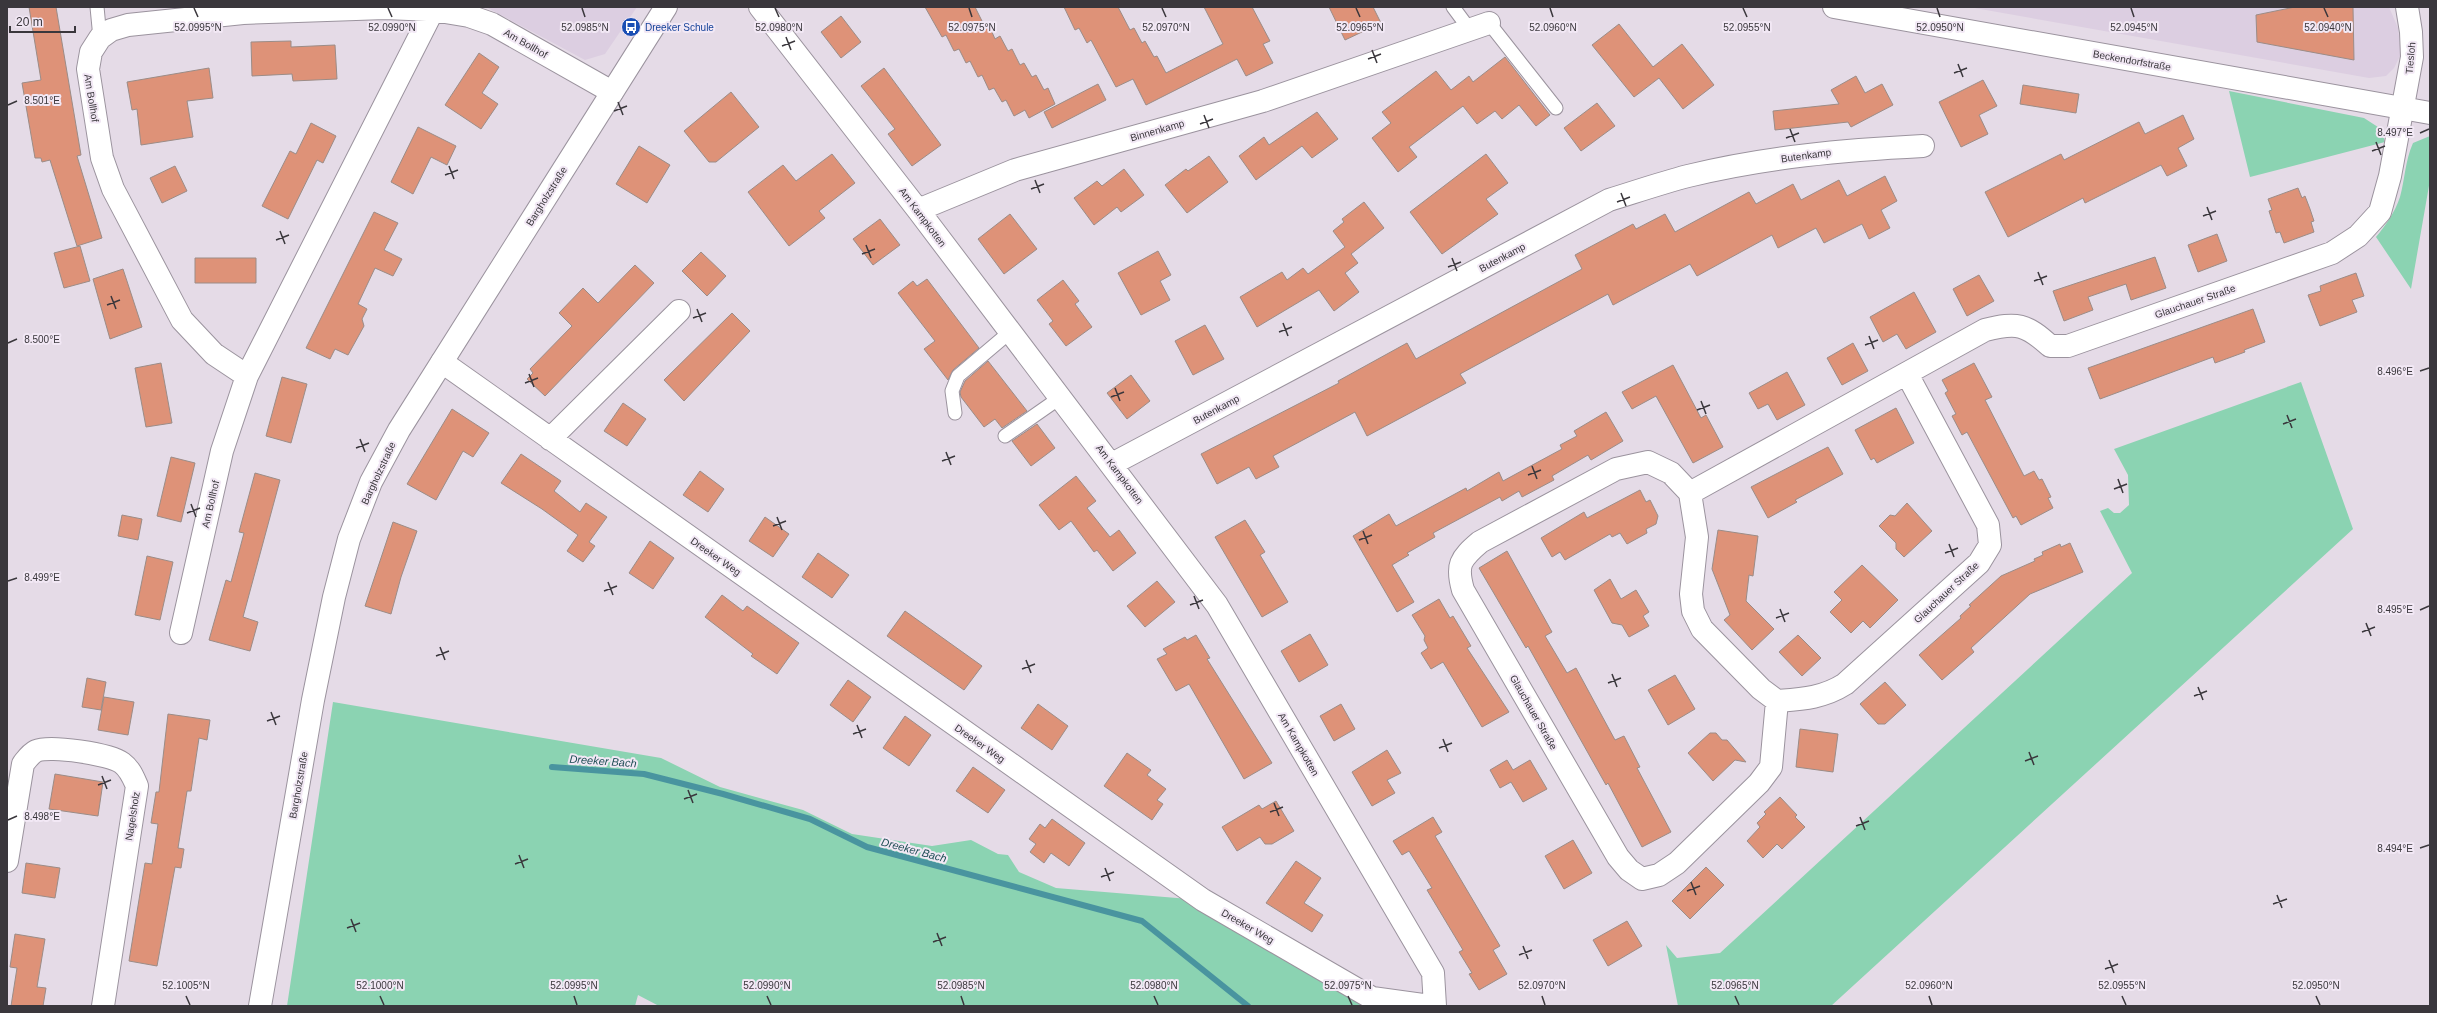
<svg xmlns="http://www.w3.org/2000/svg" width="2437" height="1013" viewBox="0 0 2437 1013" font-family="Helvetica,sans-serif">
<rect width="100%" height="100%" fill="#e5dbe7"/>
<!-- built -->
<path fill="#dccee1" d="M486,7H637L605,54L585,60Z
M1969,7H2389L2398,28L2401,54L2394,68L2386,76L2369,78Z"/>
<!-- green -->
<path fill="#8bd3b2" d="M2229,91L2364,118L2381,129L2385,142L2250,177Z
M2430,136V180L2411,289L2376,237C2386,225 2395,212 2400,197C2405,179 2405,161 2413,143Z
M2301,382L2353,529L1831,1006H1678L1666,945L1677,958L1720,953L2132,573L2100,511L2108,508L2114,513H2120L2129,505L2128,475L2114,449Z
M333,702L661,758L720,787L803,810L852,834L932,846L971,840L998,854L1008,855L1019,872L1056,888L1189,899L1365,1006H659L638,995L635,1006H287Z"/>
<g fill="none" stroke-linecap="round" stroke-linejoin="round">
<!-- stream -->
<path stroke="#49949f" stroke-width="6" d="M552,767L644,774L723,794L810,819L867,847L1142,921L1248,1006"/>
</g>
<!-- building -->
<path fill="#de9278" stroke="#9b8c87" d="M29,7H56L81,155L77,156L102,238L77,246L50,160L42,162L41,158H35L22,83L41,80Z
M925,7H975L984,25L988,23L995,39L1000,36L1008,51L1012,49L1020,65L1024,63L1032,77L1036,75L1044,90L1048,88L1055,104L1029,118L1025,110L1014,116L1006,100L1002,102L994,88L989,90L982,75L978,77L970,61L966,63L959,49L954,51L946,35L942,37Z
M1064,7H1118L1130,30L1134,28L1142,43L1145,41L1154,57L1157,56L1166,73L1223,44L1204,7H1252L1270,41L1263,44L1273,63L1246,76L1237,59L1146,105L1133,79L1116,87L1091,40L1087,43L1079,28L1075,30Z
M1329,7H1373L1381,23L1345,40Z
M2295,7H2353L2354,60L2257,42L2256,15Z
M841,16L861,42L841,58L821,32Z
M1619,24L1653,67L1682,44L1714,85L1683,109L1659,78L1634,97L1592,45Z
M291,41V47L335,45L337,79L293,81L292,74L252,76L251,42Z
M479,53L499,67L482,93L498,104L481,129L445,105Z
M1505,57L1550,115L1536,126L1519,105L1502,119L1495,111L1477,124L1463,106L1409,147L1417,157L1398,172L1372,138L1391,123L1382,112L1436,71L1451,90L1469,76L1473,82Z
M209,68L213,98L187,101L193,137L141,145L137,109L132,110L127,82Z
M884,68L941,145L912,166L888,134L895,129L861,86Z
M1856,76L1865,93L1882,84L1893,105L1851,127L1848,122L1775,130L1773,111L1839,104L1831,90Z
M1983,80L1997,106L1979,115L1988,134L1961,147L1939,102Z
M1098,84L1106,100L1052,128L1044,112Z
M2023,85L2079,94L2076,113L2020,104Z
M731,92L759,127L716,162H709L684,131Z
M1597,103L1615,126L1581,151L1564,128Z
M1317,112L1338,139L1312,158L1302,146L1256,180L1239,156L1264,137L1269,145Z
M2183,115L2194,139L2178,148L2187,166L2167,176L2161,165L2085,203L2083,198L2008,237L1985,192L2061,154L2064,160L2139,122L2145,134Z
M311,123L336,136L323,163L317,160L288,219L262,206L290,151L296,154Z
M418,127L456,146L447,165L431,157L413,194L391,182Z
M639,146L670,165L647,203L616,184Z
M832,154L855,183L819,211L825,218L789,246L748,192L783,165L796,181Z
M1486,154L1508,183L1486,199L1498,214L1442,254L1410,212Z
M1209,156L1228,182L1187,213L1165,185L1186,169L1188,171Z
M175,166L187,191L162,203L150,178Z
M1124,169L1144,195L1121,212L1117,207L1094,225L1074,198L1097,181L1102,186Z
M1885,176L1897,201L1881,210L1890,228L1869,239L1862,224L1824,243L1816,228L1778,248L1772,235L1697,276L1690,264L1613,305L1608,294L1460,374L1466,383L1367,436L1355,412L1273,456L1279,467L1256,479L1249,467L1217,484L1201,454L1339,383L1338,381L1407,343L1416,359L1582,269L1575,255L1633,224L1636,229L1665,214L1675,232L1749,192L1756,204L1793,184L1801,200L1839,180L1847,196Z
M2298,188L2302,198L2305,196L2310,209L2314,221L2311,222L2314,232L2284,243L2280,232L2276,233L2269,211L2272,210L2268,199Z
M1364,202L1384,228L1351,254L1358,263L1345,273L1359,292L1334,311L1319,290L1257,327L1240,297L1282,272L1287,280L1303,268L1308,274L1345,247L1333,231L1344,222L1342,219Z
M374,212L398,223L384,250L402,259L393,276L375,268L358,304L367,309L362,319L364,326L348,355L335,349L330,359L306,348Z
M1010,214L1037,249L1004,274L978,239Z
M880,219L900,245L873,265L853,239Z
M2217,234L2227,261L2198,272L2188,245Z
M80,246L90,281L64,288L54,253Z
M1158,251L1171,275L1160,281L1170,300L1141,315L1118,273Z
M701,252L726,276L707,296L682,271Z
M2155,257L2166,288L2131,300L2126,284L2088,297L2093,310L2064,321L2053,291Z
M195,258H256V283H195Z
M635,265L654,283L545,396L527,379L533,373L530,369L572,326L559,313L583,288L598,303Z
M123,269L142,327L110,339L93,279Z
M2356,273L2364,296L2352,300L2357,312L2320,326L2308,295L2321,291L2320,286Z
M1979,275L1994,301L1967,316L1953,289Z
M927,279L979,348L953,370L948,380L924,349L935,341L898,293L913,281L917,286Z
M1063,280L1079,301L1075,304L1092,327L1066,346L1049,324L1053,321L1037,300Z
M1914,292L1936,332L1906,349L1897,334L1883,342L1870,317Z
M2253,309L2265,342L2244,350L2245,352L2215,363L2213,357L2100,399L2088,368Z
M732,313L750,331L684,401L664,380Z
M1205,325L1224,359L1193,375L1175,341Z
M1853,343L1868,371L1842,385L1827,358Z
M988,361L1027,411L1002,428L995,419L984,427L961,397L960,392L965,381Z
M161,363L172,423L146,427L135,368Z
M1974,363L1992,397L1985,400L2024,476L2034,471L2039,480L2042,479L2051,497L2048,498L2053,508L2021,525L2016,516L2013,518L1967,432L1962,435L1952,416L1956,414L1945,393L1948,391L1942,380Z
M1673,365L1701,418L1706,415L1723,447L1693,463L1656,396L1632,409L1622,392Z
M1787,372L1805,405L1777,420L1768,404L1758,409L1749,393Z
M1131,375L1150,401L1127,419L1107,393Z
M282,377L307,384L291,443L266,436Z
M623,403L646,419L627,446L604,431Z
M1896,408L1914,443L1877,463L1874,458L1871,460L1855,430Z
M452,409L489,433L473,457L463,451L436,500L407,484Z
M1606,412L1623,441L1591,460L1588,455L1552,476L1554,480L1522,497L1519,491L1502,501L1500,497L1433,533L1435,537L1407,553L1409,555L1392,565L1414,602L1397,612L1353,536L1389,514L1396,526L1466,488L1467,491L1499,472L1503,481L1562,449L1560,445L1577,436L1574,431Z
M1037,424L1055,448L1031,466L1012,441Z
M1828,447L1843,474L1795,500L1797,502L1768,518L1751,487Z
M521,454L561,481L554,491L580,512L586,503L607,517L589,542L595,546L583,562L567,551L578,535L542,509L501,483Z
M171,457L195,463L181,522L157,516Z
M700,471L724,489L708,512L683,495Z
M255,473L280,480L243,617L258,622L250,651L209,640L226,580L231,582L244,533L239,532Z
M1076,476L1096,501L1087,508L1110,537L1119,530L1136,553L1113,571L1097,550L1094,552L1071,521L1059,530L1039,505Z
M1640,490L1646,502L1650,500L1658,516L1656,524L1646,529L1647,533L1627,544L1620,533L1612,537L1610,534L1565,560L1560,552L1552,557L1541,538L1584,512L1587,518Z
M1907,503L1932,531L1904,557L1896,549V543L1879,526L1890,515L1895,516Z
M122,515L142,519L138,540L118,536Z
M765,517L789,534L773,557L749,541Z
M1245,520L1265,552L1260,555L1288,602L1262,617L1215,537Z
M393,522L417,531L401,577L391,614L365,606Z
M1718,530L1758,536L1753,576L1749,575L1746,601L1774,629L1752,650L1724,620L1730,615L1712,569Z
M650,541L674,558L653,589L629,573Z
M2070,543L2083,572L2030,594L1971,648L1974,652L1942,680L1919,655L1961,618L1960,616L1971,606L1969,605L2001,576L2035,561L2034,559L2043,555L2042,552L2060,544L2061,547Z
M1507,551L1552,632L1545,636L1567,673L1576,668L1615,740L1624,736L1640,767L1637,768L1671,832L1642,847L1608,783L1606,785L1528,646L1526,648L1479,568Z
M818,553L849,575L832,598L802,577Z
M147,556L173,562L160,620L135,615Z
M1862,565L1898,600L1870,628L1863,621L1851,633L1830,612L1842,600L1834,592Z
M1610,579L1621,599L1636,590L1649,612L1643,616L1649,626L1629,637L1622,625L1612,623L1594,590Z
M1157,581L1175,602L1145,627L1127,606Z
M722,595L743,611L747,606L799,643L777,674L751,656L753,654L705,617Z
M1439,599L1450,618L1453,616L1471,646L1467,648L1509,712L1482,727L1443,662L1431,669L1421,653L1428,648L1424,640L1425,636L1412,615Z
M905,611L982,666L964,690L887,636Z
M1310,634L1328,665L1299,682L1281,651Z
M1196,635L1210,658L1207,659L1272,763L1244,779L1189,684L1176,691L1157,659L1167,654L1163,649L1185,637L1187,640Z
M1798,635L1821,658L1802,676L1779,652Z
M1675,675L1695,709L1668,725L1648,690Z
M87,678L106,682L101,710L82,707Z
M848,680L871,697L853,722L830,705Z
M1885,682L1906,705L1885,724H1878L1860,704Z
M104,697L134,702L128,735L98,730Z
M1038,704L1068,726L1052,750L1021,728Z
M1341,704L1355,729L1334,741L1320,716Z
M168,714L210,720L207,740L199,738L191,791H187L178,848L184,849L181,868L175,867L157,966L129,961L145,863L152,864L158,824L151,823L156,792H159Z
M905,716L931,735L909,766L883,748Z
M1800,729L1838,734L1833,772L1796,767Z
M1710,733H1716L1722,740H1727L1746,762L1735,760L1713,781L1688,753Z
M1387,750L1401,773L1387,780L1395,793L1372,806L1352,772Z
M1127,753L1151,770L1147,775L1166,789L1157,800L1163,804L1152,820L1104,786Z
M1507,760L1513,770L1530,760L1547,789L1523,802L1511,782L1500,788L1490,770Z
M973,767L1005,790L988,813L956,791Z
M55,774L103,782L98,816L49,809Z
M1780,797L1797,815L1795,817L1805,827L1782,849L1777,844L1763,858L1747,841L1760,827L1757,823L1766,814L1764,812Z
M1276,801L1294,831L1272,844H1265L1260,837L1237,851L1222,827L1259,805L1262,809Z
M1433,817L1442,832L1435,836L1500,946L1493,950L1507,974L1479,990L1469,974L1472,973L1459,952L1463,950L1427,890L1432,888L1409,851L1402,855L1393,841Z
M1052,819L1085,843L1069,866L1051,853L1044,863L1030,852L1036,844L1029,839L1040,824L1045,828Z
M1573,840L1592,873L1564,889L1545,856Z
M1296,861L1321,878L1304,903L1323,915L1312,932L1266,903Z
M26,863L60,868L55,898L22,893Z
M1706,867L1724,885L1690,919L1672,901Z
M1627,921L1642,946L1608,966L1593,940Z
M15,934L45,939L37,987L46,988L43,1006H11L17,968L10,967Z"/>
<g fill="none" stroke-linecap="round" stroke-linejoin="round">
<!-- lane casing -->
<g stroke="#9b939e" stroke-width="15">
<path id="lane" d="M97,7L100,38
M1453,7L1470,30
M1489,23L1556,108
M955,413L952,391L958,376L1010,332
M1005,436L1061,397"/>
</g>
<!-- street casing -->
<g stroke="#9b939e" stroke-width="24">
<path id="street" d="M760,7L918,210L1217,605L1433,973L1435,1006
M918,210L1015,170L1263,101L1489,23
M442,362L1203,900L1372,998L1430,1006
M247,376L433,10
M550,439L679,311
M1112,464L1609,200C1635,192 1661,183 1688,176C1765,157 1844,150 1923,146
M1690,493L1985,330C2017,322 2026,324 2050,346H2068L2332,253L2358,236L2380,212L2390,176L2412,57L2411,32L2407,7
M181,633L222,451L247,376L214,354L182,320L113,189L102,158L88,69L91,52L100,38L111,30L128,25L243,13L385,8L433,10L469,16L492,24L612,92
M1777,701L1771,767L1759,783L1677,863L1659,875L1642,879L1629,870L1618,857L1463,590C1456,565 1460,559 1480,542L1616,469L1648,462L1671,473L1690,493L1697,537L1691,594L1693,611L1702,629L1761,689L1777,701C1802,699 1823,698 1845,684L1979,563L1990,545L1988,525L1907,374
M7,861L23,764C27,759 30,754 36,751C50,745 110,754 122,763C130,769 133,777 137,786L103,1006"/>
</g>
<!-- secondary casing -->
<g stroke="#9b939e" stroke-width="24">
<path id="secondary" d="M1834,7L2430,113
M260,1006L313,700L334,597L349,539L371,482L399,430L666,7"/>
</g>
<!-- lane -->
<use href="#lane" stroke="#fff" stroke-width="13"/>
<!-- street -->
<use href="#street" stroke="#fff" stroke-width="22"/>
<!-- secondary -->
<use href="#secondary" stroke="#fff" stroke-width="22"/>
</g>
<!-- ticks -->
<path fill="none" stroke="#3a373c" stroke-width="1.5" d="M194,8L198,17M388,8L392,17M582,8L585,17M775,8L779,17M969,8L972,17M1162,8L1166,17M1356,8L1360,17M1550,8L1553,17M1743,8L1747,17M1937,8L1940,17M2131,8L2134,17M2324,8L2328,17M786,37L791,50M782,46L795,41M1372,50L1377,63M1368,59L1381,54M1958,64L1963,77M1954,73L1967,68M618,102L623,115M8,105L17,101M614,111L627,106M1204,115L1209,128M1200,124L1213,119M1790,129L1795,142M2420,133L2429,129M1786,138L1799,133M2376,142L2381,155M2372,151L2385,146M449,166L454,179M445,175L458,170M1035,180L1040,193M1031,189L1044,184M1621,193L1626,206M1617,202L1630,197M2207,207L2212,220M2203,216L2216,211M280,231L285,244M276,240L289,235M866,245L871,258M862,254L875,249M1452,258L1457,271M1448,267L1461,262M2038,272L2043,285M2034,281L2047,276M111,296L116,309M107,305L120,300M697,309L702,322M693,318L706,313M1283,323L1288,336M1279,332L1292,327M1869,336L1874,349M8,343L17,339M1865,345L1878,340M2420,371L2429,368M529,374L534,387M525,383L538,378M1115,388L1120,401M1111,397L1124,392M1701,401L1706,414M1697,410L1710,405M2287,415L2292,428M2283,424L2296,419M360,439L365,452M356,448L369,443M946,452L951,465M942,461L955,456M1532,466L1537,479M1528,475L1541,470M2118,479L2123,493M2114,489L2127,484M191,504L196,517M187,513L200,508M777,517L782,530M773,526L786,521M1363,531L1368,544M1359,540L1372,535M1949,544L1954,557M1945,553L1958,548M8,581L17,578M608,582L613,595M604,591L617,586M1194,596L1199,609M1190,605L1203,600M1780,609L1785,622M2420,610L2429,606M1776,618L1789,613M2366,623L2371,636M2362,632L2375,627M440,647L445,660M436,656L449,651M1026,660L1031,673M1022,669L1035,664M1612,674L1617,687M1608,683L1621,678M2198,687L2203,700M2194,696L2207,691M271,712L276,725M267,721L280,716M857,725L862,738M853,734L866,729M1443,739L1448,752M1439,748L1452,743M2029,752L2034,765M2025,761L2038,756M102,776L107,789M98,785L111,780M688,790L693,803M684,799L697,794M1274,803L1279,816M1270,812L1283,807M1860,817L1865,830M8,820L17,816M1856,826L1869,821M2420,848L2429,845M519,855L524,868M515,864L528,859M1105,868L1110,881M1101,877L1114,872M1691,882L1696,895M1687,891L1700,886M2277,895L2282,908M2273,904L2287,899M351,919L356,932M347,928L360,923M937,933L942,946M933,942L946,937M1523,946L1528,959M1519,955L1532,950M2109,960L2114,973M2105,969L2118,964M186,996L190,1005M380,996L384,1005M574,996L577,1005M767,996L771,1005M961,996L964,1005M1154,996L1158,1005M1348,996L1352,1005M1542,996L1545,1005M1735,996L1739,1005M1929,996L1932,1005M2122,996L2126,1005M2316,996L2320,1005"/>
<!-- icons -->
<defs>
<g id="bus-disc" transform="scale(1)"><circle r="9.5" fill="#1a4fb4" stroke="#f2e8f5"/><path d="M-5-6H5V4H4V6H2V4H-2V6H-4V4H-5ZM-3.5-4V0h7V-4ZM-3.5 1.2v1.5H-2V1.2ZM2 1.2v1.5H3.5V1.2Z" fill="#fff"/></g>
</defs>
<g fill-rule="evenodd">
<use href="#bus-disc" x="631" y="27"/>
</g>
<g text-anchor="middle" stroke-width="4" stroke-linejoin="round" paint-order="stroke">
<!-- transit labels -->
<g font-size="10" fill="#164399" stroke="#f2e8f5" text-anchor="start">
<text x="645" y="31">Dreeker Schule</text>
</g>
<!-- street labels -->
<g font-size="10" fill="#3a373c" stroke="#f2e8f5">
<text transform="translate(526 43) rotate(30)" y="4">Am Bollhof</text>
<text transform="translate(2410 58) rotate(-85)" y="4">Tiesloh</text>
<text transform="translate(2132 60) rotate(10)" y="4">Beckendorfstraße</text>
<text transform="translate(92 98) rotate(81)" y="4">Am Bollhof</text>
<text transform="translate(1157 130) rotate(-16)" y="4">Binnenkamp</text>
<text transform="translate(1806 155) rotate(-8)" y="4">Butenkamp</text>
<text transform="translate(546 196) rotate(-58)" y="4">Bargholzstraße</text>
<text transform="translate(923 217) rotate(53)" y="4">Am Kampkotten</text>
<text transform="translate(1502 257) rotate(-28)" y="4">Butenkamp</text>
<text transform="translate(2195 301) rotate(-19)" y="4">Glauchauer Straße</text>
<text transform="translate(1216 409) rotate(-28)" y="4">Butenkamp</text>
<text transform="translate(378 473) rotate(-65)" y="4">Bargholzstraße</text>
<text transform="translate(1120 474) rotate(53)" y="4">Am Kampkotten</text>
<text transform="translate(210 504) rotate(-77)" y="4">Am Bollhof</text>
<text transform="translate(716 556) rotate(35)" y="4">Dreeker Weg</text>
<text transform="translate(1946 592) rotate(-43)" y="4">Glauchauer Straße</text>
<text transform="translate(1534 712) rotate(60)" y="4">Glauchauer Straße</text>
<text transform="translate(980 743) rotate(35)" y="4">Dreeker Weg</text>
<text transform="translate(1299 744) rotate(60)" y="4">Am Kampkotten</text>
<text transform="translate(298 785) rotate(-80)" y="4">Bargholzstraße</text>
<text transform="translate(132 816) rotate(-81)" y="4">Nagelsholz</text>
<text transform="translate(1248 926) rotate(30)" y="4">Dreeker Weg</text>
</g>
<!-- water labels -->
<g font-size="11" font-style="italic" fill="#1f4e55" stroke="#f2e8f5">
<text transform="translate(603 761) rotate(4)" y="4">Dreeker Bach</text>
<text transform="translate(914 850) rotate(15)" y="4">Dreeker Bach</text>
</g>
</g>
<g font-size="10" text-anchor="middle" fill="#3a373c" stroke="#f2e8f5" stroke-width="4" stroke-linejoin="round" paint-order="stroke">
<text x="2328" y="31">52.0940°N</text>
<text x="198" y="31">52.0995°N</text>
<text x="392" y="31">52.0990°N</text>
<text x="585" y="31">52.0985°N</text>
<text x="779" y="31">52.0980°N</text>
<text x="972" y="31">52.0975°N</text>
<text x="1166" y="31">52.0970°N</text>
<text x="1360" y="31">52.0965°N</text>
<text x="1553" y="31">52.0960°N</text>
<text x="1747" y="31">52.0955°N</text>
<text x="1940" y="31">52.0950°N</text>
<text x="2134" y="31">52.0945°N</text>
<text x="42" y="104">8.501°E</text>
<text x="2395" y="136">8.497°E</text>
<text x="42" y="343">8.500°E</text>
<text x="2395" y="375">8.496°E</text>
<text x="42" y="581">8.499°E</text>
<text x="2395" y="613">8.495°E</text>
<text x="42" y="820">8.498°E</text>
<text x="2395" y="852">8.494°E</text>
<text x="186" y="989">52.1005°N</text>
<text x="380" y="989">52.1000°N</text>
<text x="574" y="989">52.0995°N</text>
<text x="767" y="989">52.0990°N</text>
<text x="961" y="989">52.0985°N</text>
<text x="1154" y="989">52.0980°N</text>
<text x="1348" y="989">52.0975°N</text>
<text x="1542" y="989">52.0970°N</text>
<text x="1735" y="989">52.0965°N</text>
<text x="1929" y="989">52.0960°N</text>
<text x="2122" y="989">52.0955°N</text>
<text x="2316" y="989">52.0950°N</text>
</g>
<!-- border -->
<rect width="2437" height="1013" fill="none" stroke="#3a373c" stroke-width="16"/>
<!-- scale -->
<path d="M10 26v6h65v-6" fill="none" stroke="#3a373c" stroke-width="2"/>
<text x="16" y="26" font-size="12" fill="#3a373c" stroke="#f2e8f5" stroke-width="3" paint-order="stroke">20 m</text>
</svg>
